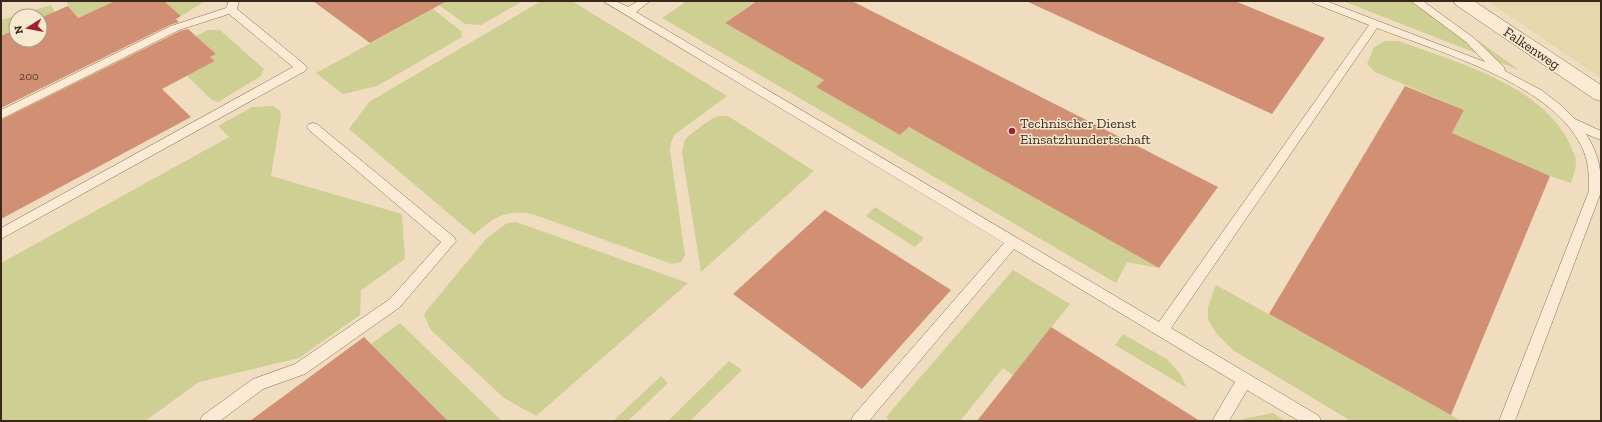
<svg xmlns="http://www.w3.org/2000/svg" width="1602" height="422" viewBox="0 0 1602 422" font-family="'Zilla Slab',serif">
<rect width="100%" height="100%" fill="#f0ddc0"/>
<!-- farmland -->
<path fill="#e6d7ad" d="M1487,1H1601V78Z"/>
<!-- green -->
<path fill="#cecf93" d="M69,1H115L78,18L68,6L67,2Z
M164,1H205L181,16Z
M447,1H523L481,25L465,24L439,5Z
M541,1H572L727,96L674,135L671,143L670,150L685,255L681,262L672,264L535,215C508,208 493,217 474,235L349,129L369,102Z
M687,1L755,2L725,23L824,80L816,87L900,135L909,127L1159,268L1127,262L1116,283L662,18Z
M1343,1H1423L1519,70Z
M51,5L55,12L40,18V16H16V29L1,36V20Z
M433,9L461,31L462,37L377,86L343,94L316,73Z
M208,30H220L264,69L261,76L218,102L212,100L187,76L215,61L210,57L216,54L196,36Z
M1385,41H1399C1457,63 1538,83 1569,142C1571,148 1576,156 1576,162C1576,169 1573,177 1571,183L1550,176L1452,133L1464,110L1375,72L1367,64L1374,47Z
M273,106L280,111L281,116L271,176L402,214L405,259L361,290L360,315L299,358L199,382L145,421H1V263L229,137L218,126L252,107Z
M719,116H728L814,171L701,272L682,153C683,149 683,144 685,140C691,133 711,118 719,116Z
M875,207L924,238L915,247L866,216Z
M516,222L688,283L536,416L504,398L431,330L424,315L427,310L486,239L507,223Z
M1013,270L1070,304L1013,375L1003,368L960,421H890L886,417Z
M1216,285L1451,415L1461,421H1351L1233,350L1217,334L1208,320V307Z
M400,323L502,421H448L371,344Z
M1123,334L1168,360L1180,374L1187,388L1115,345Z
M729,361L742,370L690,421H668Z
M661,376L668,383L628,421H613Z
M1273,413L1285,421H1242L1243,419Z"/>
<!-- building -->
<path fill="#d19073" d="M115,1H164L181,16L176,19L179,22L170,25L1,108V36L16,29V40H40V18L68,6L78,18Z
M313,1H447L370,43Z
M757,1H852L1218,187L1159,268L909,127L900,135L816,87L824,80L725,23Z
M1026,1H1235L1325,38L1272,114Z
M188,29L216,54L210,57L215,61L162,89L191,117L1,219V120L180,31Z
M1405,86L1464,110L1452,133L1550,176L1451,415L1269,314Z
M825,210L951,290L862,389L733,294Z
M1051,327L1200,421H977Z
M364,337L448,421H250Z"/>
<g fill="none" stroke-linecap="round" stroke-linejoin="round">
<!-- service casing -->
<g stroke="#8a6d57" stroke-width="1">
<path id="service" d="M229,1H239L237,9L305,65L307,68L305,71L1,239V228L293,67L229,14L179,30L1,119V110L171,26L226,8Z
M603,1H616L628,7L638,1H650L636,12L1159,322L1369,25L1313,3L1312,1H1326L1485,62L1466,42L1411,1H1423L1474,38L1504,67L1505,71L1541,90L1562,106L1575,119L1601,131V140L1586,134C1599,155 1601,167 1601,192L1515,421H1499L1589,191C1589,178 1589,164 1584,152C1558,85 1439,52 1377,28L1171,328L1319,416L1321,421H1299L1247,390L1229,421H1212L1235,382L1014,249L869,421H851L853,416L1004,243Z
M313,123L317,124L454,237L456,241L400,307L305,374L263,389L220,421H200L202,416L253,379L295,364L390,299L441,242L309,130L307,127L309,124Z"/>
</g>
<!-- minor casing -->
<g stroke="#8a6d57" stroke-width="1">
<path id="minor" d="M1453,1H1474L1601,85V101L1594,99L1456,5Z"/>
</g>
<!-- service -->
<use href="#service" fill="#fbebd4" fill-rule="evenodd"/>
<!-- minor -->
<use href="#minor" fill="#fbebd4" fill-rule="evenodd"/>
</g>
<!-- markers -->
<circle fill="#9d2331" stroke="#f7e8d0" stroke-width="1.5" cx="1012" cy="131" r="4"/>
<g text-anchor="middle" stroke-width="3" stroke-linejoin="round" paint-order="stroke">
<!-- number labels -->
<g font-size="12" fill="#5f4132">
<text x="29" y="80">200</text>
</g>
<!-- street labels -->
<g font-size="14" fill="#39271c" stroke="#f7e8d0">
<text transform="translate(1532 48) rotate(34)" y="5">Falkenweg</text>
</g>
<!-- poi labels -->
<g font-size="14" fill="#39271c" stroke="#f7e8d0" text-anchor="start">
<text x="1020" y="128">Technischer Dienst<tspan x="1020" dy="16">Einsatzhundertschaft</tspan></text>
</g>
</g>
<!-- border -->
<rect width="1602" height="422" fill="none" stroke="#39271c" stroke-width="4"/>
<!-- north arrow -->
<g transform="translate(28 28) rotate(259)"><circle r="19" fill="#f7e8d0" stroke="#ab9b88"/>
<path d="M0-3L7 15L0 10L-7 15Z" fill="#9d2331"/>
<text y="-6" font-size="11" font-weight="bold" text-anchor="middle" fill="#39271c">N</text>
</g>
</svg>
